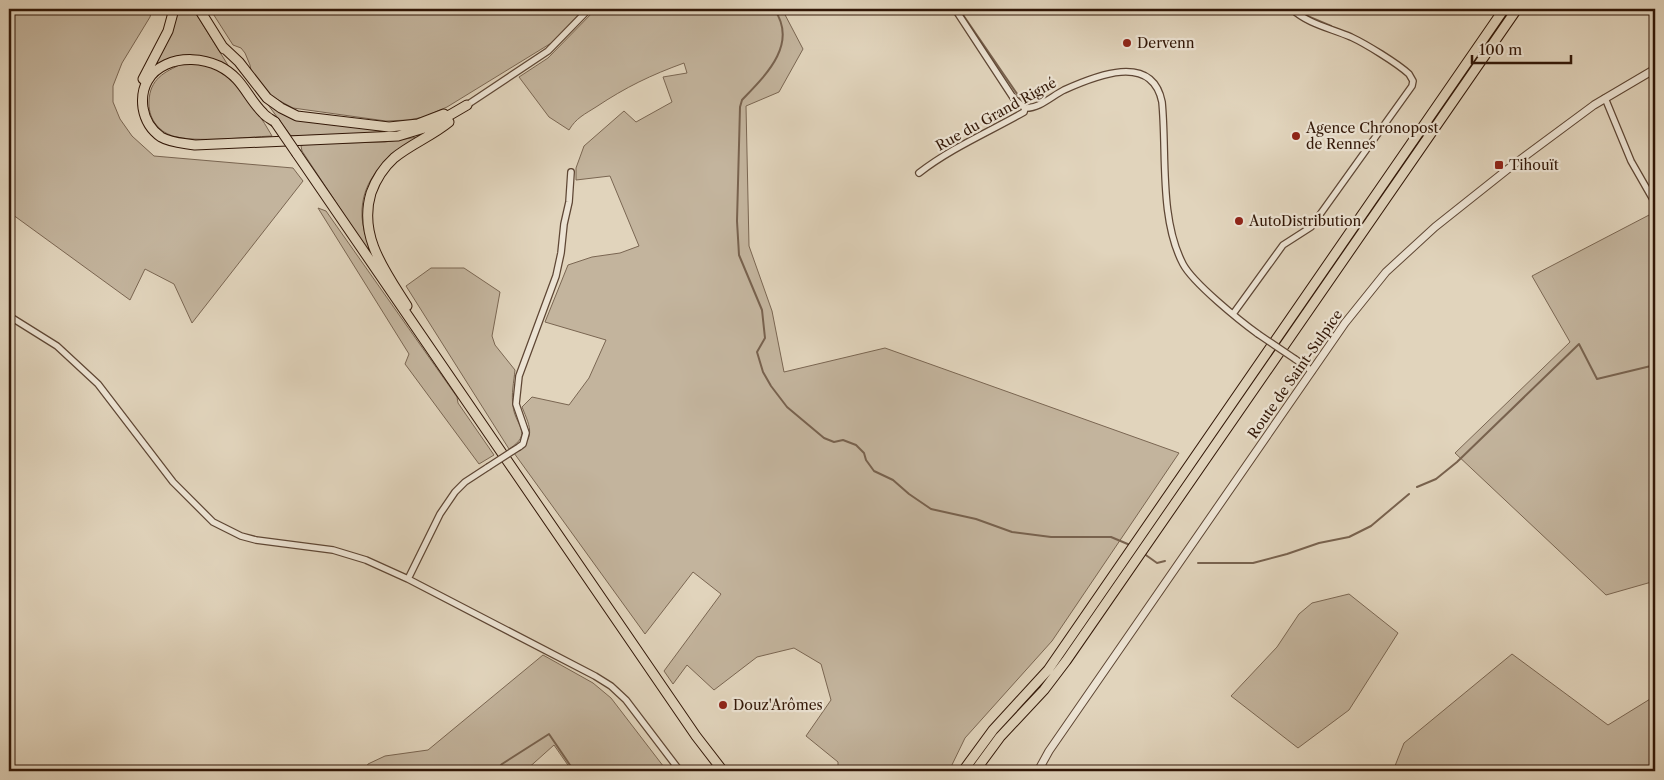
<svg xmlns="http://www.w3.org/2000/svg" width="1664" height="780" viewBox="0 0 1664 780" font-family="'Libre Caslon Text',serif">
<rect width="100%" height="100%" fill="#e1d4bc"/>
<filter id="stains"><feTurbulence type="fractalNoise" baseFrequency=".004" numOctaves="4"/><feColorMatrix values="0 0 0 0 .2 0 0 0 0 .09 0 0 0 0 .02 0 0 0 .5 -.17"/></filter>
<radialGradient id="worn" r=".72"><stop offset=".6" stop-color="#630" stop-opacity="0"/><stop offset="1" stop-color="#630" stop-opacity=".3"/></radialGradient>
<!-- green -->
<path fill="#c3b49d" stroke="#7a6652" d="M9,9H152L150,17L122,63L113,86V102L120,119L132,136L154,156L293,168L303,181L192,323L174,284L145,269L130,300L9,212Z
M177,9H193L231,70C223,66 214,61 205,58C190,52 168,56 155,66L172,30Z
M210,9H584L553,42L447,107L424,117L408,120L386,121L293,108L269,95L252,76L250,65L245,53L241,48L233,45Z
M596,9H782L803,49L779,92L746,106L749,246L772,311L784,372L885,348L1179,453L1052,641L965,738L949,771H842L838,767V762L806,736L831,700L821,664L794,648L757,657L714,690L687,665L673,684L664,671L721,594L693,572L645,634L514,453C536,438 531,429 522,407L532,397L569,405L589,378L606,340L545,322L568,265L592,257L620,253L639,246L610,176L576,180V168L584,146L624,111L636,122L672,102L663,77L687,73L684,63C651,75 626,87 596,107C585,114 576,118 569,130L549,117L519,77L548,58Z
M182,64C193,64 207,64 216,68C237,78 261,117 272,136C247,137 195,143 173,136C157,131 148,117 149,101C150,79 164,72 182,64Z
M266,102L313,121L392,130L409,128L397,132L383,133L291,136Z
M418,137C389,156 360,177 362,217C363,230 368,243 371,255L302,151L301,146L304,144L385,142Z
M318,208L326,211L457,397L458,403L494,455L479,464L408,368L405,364L409,354Z
M1651,214L1655,219V581L1606,595L1455,453L1570,342L1532,276Z
M431,268H464L500,292L492,336L495,345L515,370C514,381 511,395 513,406C515,426 534,433 509,449L406,286Z
M1349,594L1398,633L1349,710L1298,748L1231,696L1277,647L1299,614L1312,603Z
M1512,654L1608,725L1655,696V771H1393L1404,743Z
M543,655L593,683L611,698L667,771H572L554,745L525,771H364L368,764L385,756L428,750Z"/>
<g fill="none" stroke-linecap="round" stroke-linejoin="round">
<!-- stream -->
<path stroke="#78624e" stroke-width="2" d="M774,9C799,44 765,76 742,100L740,107L737,221L739,255L762,310L765,338L757,352L763,372L771,386L787,407L824,438L834,442L843,440L856,445L864,453L866,460L874,471L893,480L909,494L931,509L976,519L1012,532L1051,537H1111L1130,545
M959,9L1022,101
M1305,15L1331,26
M1417,487L1436,479L1457,462L1579,344L1597,379L1655,365
M1143,553L1157,563L1165,561
M1198,563H1253L1287,554L1319,543L1349,537L1371,526L1409,494
M496,771L502,764L549,734L574,771"/>
<!-- minor casing -->
<g stroke="#5e4634" stroke-width="8">
<path id="minor" d="M955,9L1014,99L1025,108
M1605,98L1631,161L1655,203
M467,105L548,51L589,9
M919,173C951,148 989,132 1024,112L1025,108C1039,109 1052,96 1064,90C1095,76 1152,52 1162,102C1167,153 1159,218 1183,264C1193,283 1240,321 1258,334
M1233,314L1283,245L1311,227L1412,86L1413,81L1409,74C1397,63 1366,44 1351,37C1330,28 1308,24 1292,9
M9,316L57,346L98,384L173,482L213,522L241,536L256,540L333,550L366,560L408,579L595,676L611,686L626,700L680,771
M1295,359L1312,371
M519,447L523,444L526,433L516,404L519,376L556,276L561,253L564,224L569,202L571,172
M408,579L440,514L455,492L465,482L488,467"/>
</g>
<!-- tertiary casing -->
<g stroke="#5e4634" stroke-width="9">
<path id="tertiary" d="M1038,771L1049,751L1345,323L1386,272L1435,227L1513,165L1594,105L1655,69"/>
</g>
<!-- primary casing -->
<g stroke="#321707" stroke-width="11">
<path id="primary" d="M199,9L224,49
M222,46L239,62L267,98L281,108L297,116L389,127L418,124L444,114
M143,79L168,31L174,9
M275,122C271,119 266,117 263,113C246,96 243,78 219,66C185,50 137,64 143,108C145,120 151,130 161,137C171,143 184,143 195,145L398,136L431,126L467,105
M297,154L696,736L723,771
M407,306C385,271 358,236 371,193C376,179 383,168 394,158C411,144 432,136 449,122"/>
</g>
<!-- trunk casing -->
<g stroke="#321707" stroke-width="11">
<path id="trunk" d="M963,771L993,730L1048,670L1504,9
M975,771L1000,737L1044,690L1066,661L1517,9"/>
</g>
<!-- minor -->
<use href="#minor" stroke="#ece3d3" stroke-width="5.5"/>
<!-- tertiary -->
<use href="#tertiary" stroke="#ece3d3" stroke-width="7"/>
<!-- primary -->
<use href="#primary" stroke="#e1d4bc" stroke-width="9"/>
<!-- trunk -->
<use href="#trunk" stroke="#e1d4bc" stroke-width="9"/>
<!-- minor-bridge casing -->
<g stroke="#5e4634" stroke-width="8" stroke-linecap="butt">
<path id="minor-bridge" d="M1258,334L1295,359
M488,467L519,447"/>
</g>
<!-- primary-bridge casing -->
<g stroke="#321707" stroke-width="11" stroke-linecap="butt">
<path id="primary-bridge" d="M275,122L297,154"/>
</g>
<!-- minor-bridge -->
<use href="#minor-bridge" stroke="#ece3d3" stroke-width="5.5"/>
<!-- primary-bridge -->
<use href="#primary-bridge" stroke="#e1d4bc" stroke-width="9"/>
</g>
<!-- markers -->
<g fill="#8f2418" stroke="#ece3d3" stroke-width="2">
<circle cx="1127" cy="43" r="5"/>
<circle cx="1296" cy="136" r="5"/>
<rect x="1494" y="160" width="10" height="10" rx="2.5"/>
<circle cx="1239" cy="221" r="5"/>
<circle cx="723" cy="705" r="5"/>
</g>
<g text-anchor="middle" stroke-width="4.5" stroke-linejoin="round" paint-order="stroke">
<!-- poi labels -->
<g font-size="14" fill="#321707" stroke="#ece3d3" text-anchor="start">
<text x="1137" y="48">Dervenn</text>
<text x="1306" y="133">Agence Chronopost<tspan x="1306" dy="16">de Rennes</tspan></text>
<text x="1509" y="170">Tihouït</text>
<text x="1249" y="226">AutoDistribution</text>
<text x="733" y="710">Douz'Arômes</text>
</g>
<!-- street labels -->
<g font-size="14" fill="#321707" stroke="#ece3d3">
<text transform="translate(996 114) rotate(-29)" y="5">Rue du Grand Rigné</text>
<text transform="translate(1295 374) rotate(-55)" y="5">Route de Saint-Sulpice</text>
</g>
</g>
<!-- margin -->
<rect width="1664" height="780" fill="none" stroke="#e1d4bc" stroke-width="30"/>
<rect x="10" y="10" width="1644" height="760" fill="none" stroke="#321707" stroke-width="2.5"/>
<rect x="15" y="15" width="1634" height="750" fill="none" stroke="#321707"/>
<!-- scale -->
<path d="M1472 55v8h99v-8" fill="none" stroke="#321707" stroke-width="2.5"/>
<text x="1479" y="55" font-size="15" fill="#321707" stroke="#ece3d3" stroke-width="4" paint-order="stroke">100 m</text>
<rect width="100%" height="100%" filter="url(#stains)"/>
<rect width="100%" height="100%" fill="url(#worn)"/>
</svg>
